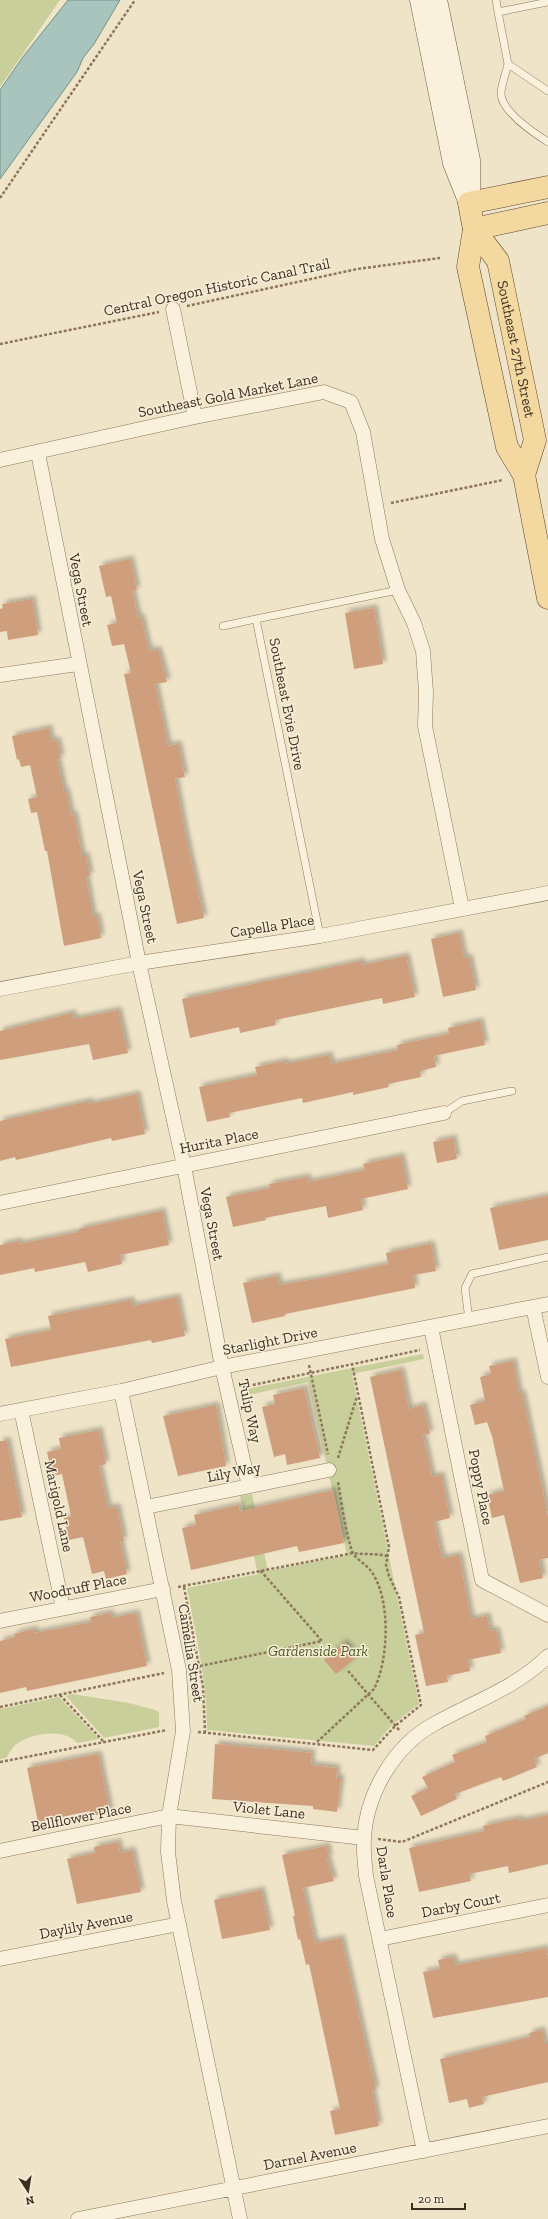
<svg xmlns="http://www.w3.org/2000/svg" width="548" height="2219" viewBox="0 0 548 2219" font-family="'Zilla Slab',serif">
<defs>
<filter id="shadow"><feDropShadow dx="3.5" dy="-3.5" stdDeviation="2" flood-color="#0004"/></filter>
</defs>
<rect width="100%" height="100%" fill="#f0e4c8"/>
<!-- green -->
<path fill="#c9cf9b" d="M0,0H60L0,87Z
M423,1354L424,1359L352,1374L419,1704L391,1726L374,1746L207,1730C207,1681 196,1635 187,1588L258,1574L240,1496L252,1494L268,1571L347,1555L308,1382L248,1395L247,1389Z
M72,1694L129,1703L155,1710L159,1712V1727L104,1738L66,1696Z
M59,1697L99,1739L77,1743C65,1728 33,1733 18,1743C13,1746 10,1752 6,1758L0,1759V1709Z"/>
<!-- water -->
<path fill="#a9c4bc" stroke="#6f938a" d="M68,0H120L94,44L83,58L77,72L0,179V90L22,58Z"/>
<!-- building -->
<path fill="#cf9f7d" filter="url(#shadow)" d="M130,559L137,590L132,591L138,618L141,617L149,651L158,650L167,682L155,684L168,746L178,744L185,777L175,779L186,838L204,918L177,924L124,674L131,673L124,644L112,646L107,625L117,623L111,596L106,597L99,566Z
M32,599L38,635L8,640L7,631L0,632V609L3,608L2,604Z
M374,608L383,664L354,669L345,613Z
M49,728L51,741L57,740L61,758L57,759L64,791H66L71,815L74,814L82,856H86L90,876L86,877L93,917L97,916L101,938L64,946L47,851H45L37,812L31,813L28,799L37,797L30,765L21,767L19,759L17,760L12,736Z
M459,933L464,958L469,957L476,990L443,997L431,939Z
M406,956L415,997L383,1004L382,998L275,1020L276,1025L240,1033L239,1027L190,1038L182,999L361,961L362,965Z
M118,1010L128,1053L93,1060L89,1044L0,1060V1031L72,1013L74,1019Z
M480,1021L485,1045L434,1056L436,1067L420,1071L421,1077L388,1084L389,1087L353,1095V1092L303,1103L302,1098L229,1113L230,1117L207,1122L199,1087L257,1075L255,1067L285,1061V1064L329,1055L331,1064L398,1050L397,1045L449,1034L448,1028Z
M137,1094L145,1134L112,1141L111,1138L16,1160L15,1157L0,1161V1121L89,1101L90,1104Z
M453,1138L457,1159L437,1163L433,1142Z
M401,1156L408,1189L361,1199L363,1210L328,1218L326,1206L265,1218L266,1220L233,1227L226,1197L270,1188L269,1184L307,1177L308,1182L365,1170L363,1164Z
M548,1196V1240L499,1250L490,1208Z
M162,1211L169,1245L120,1255L122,1264L88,1272L85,1262L35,1272L34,1268L0,1275V1245L19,1241V1244L79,1232V1229Z
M431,1244L436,1271L413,1275L415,1288L285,1314V1316L252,1323L243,1283L277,1276L279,1285L322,1278L388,1264L386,1253Z
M177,1297L185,1336L152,1343L151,1340L11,1367L5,1339L51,1330L48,1316L131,1300L132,1306Z
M513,1361L519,1394L522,1393L548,1516V1558L539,1560L543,1578L520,1583L504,1515L492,1518L487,1495L504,1491L492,1436L487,1422L475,1425L470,1405L485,1401L480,1377L491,1374L489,1366Z
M401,1370L409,1409L423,1405L430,1434L423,1435L432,1477L441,1475L450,1518L434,1522L442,1558L459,1555L471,1619L487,1616L490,1631L496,1630L501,1653L468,1660L470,1671L447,1676L448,1682L426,1686L415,1635L424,1633L370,1377Z
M304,1388L320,1458L287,1465L285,1454L274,1457L262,1407L275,1404L273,1395Z
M216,1405L226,1466L178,1476L163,1416Z
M99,1430L106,1464L99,1466L108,1508L117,1507L124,1541H120L127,1574L106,1579L104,1571L92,1574L83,1537L69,1540L64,1518L71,1516L62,1474L52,1476L47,1452L61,1449L59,1438Z
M0,1441H7L22,1517L0,1521Z
M333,1490L344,1543L299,1552L297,1546L191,1570L182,1528L196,1525L194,1515L239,1505L240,1511Z
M110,1613L111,1618L136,1613L147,1666L27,1691L26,1687L0,1693V1641L15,1637L14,1634L34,1629L35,1633L91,1622L90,1617Z
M344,1642L356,1657L336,1674L324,1660Z
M548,1706V1753L534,1759L537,1767L503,1781L501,1777L455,1794L457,1799L421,1816L411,1796L428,1788L422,1777L455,1762L452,1755L487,1742L485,1736L526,1719L524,1716Z
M215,1744L312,1753L311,1765L337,1768L336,1778H341L337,1812L313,1809V1806L212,1799Z
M98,1754L110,1812L91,1816L90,1811L38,1822L27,1768Z
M548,1815V1864L509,1873L508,1866L469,1874L471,1881L419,1892L409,1848L484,1831L483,1826L519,1818L520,1821Z
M118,1842L120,1853L132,1850L141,1892L77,1904L67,1859L95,1853L94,1847Z
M327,1846L329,1858L327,1859L334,1881L303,1888L315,1943L341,1938L376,2090L372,2091L379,2126L335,2135L330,2111L340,2109L309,1964L306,1965L300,1939L298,1940L293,1916H295L282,1855Z
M261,1890L270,1930L222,1939L214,1900Z
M546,1948L548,1958V1997L433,2018L423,1972L440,1969L438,1960L453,1957L455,1965Z
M542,2030L545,2044H548V2082L482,2097L484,2104L469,2108L467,2099L449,2103L440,2059L530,2037L529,2033Z"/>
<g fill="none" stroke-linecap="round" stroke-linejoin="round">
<!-- service casing -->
<g stroke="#8d765c" stroke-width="8">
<path id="service" d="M496,0L498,12L548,2
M498,12L508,64
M548,91L508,64C506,73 501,85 501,94C502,112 534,133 548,142
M223,626L256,619
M320,936L256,619L398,590
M444,1113L462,1101L512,1091
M469,1320L465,1288L472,1274L548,1257"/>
</g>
<!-- minor casing -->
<g stroke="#8d765c" stroke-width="15">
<path id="minor" d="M173,309L195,417
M38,453L139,963L184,1166L222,1367L249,1486
M0,460L195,417L324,392L351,402L363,432L382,539L398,590L414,623L423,651L426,692L425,726L462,908
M0,675L78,664
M0,989L139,963L320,936L548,893
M0,1203L444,1113
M533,1307L548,1377
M431,1327L482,1580L548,1615
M121,1391L179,1670L183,1731L169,1816L168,1852L174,1901L240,2219
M21,1410L63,1608
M0,1414L121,1391L222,1367L548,1304
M146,1507L329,1470
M0,1621L163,1589
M0,1851L169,1816L364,1838
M380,1939L548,1905
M0,1959L179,1924
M424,2151L366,1876C365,1863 363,1851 364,1839C366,1794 394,1746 434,1724C473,1702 516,1688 548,1656
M78,2219L548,2126"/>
</g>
<!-- secondary casing -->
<g stroke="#6f573f" stroke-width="21">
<path id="secondary" d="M420,0L453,163L469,203
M437,0L470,160V195"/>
</g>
<!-- primary casing -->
<g stroke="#5b4430" stroke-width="23">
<g id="primary">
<path d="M548,187L469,203L474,229L468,267L507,447L524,475L548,598"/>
<path id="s1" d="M474,229L498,261L535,440L524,475"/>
<path d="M474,229L548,213"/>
</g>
</g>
<!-- path -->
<path stroke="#8d765c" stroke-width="2.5" stroke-dasharray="3 2" stroke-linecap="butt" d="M0,198L135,0
M187,306L357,269L440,258
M0,344L159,312
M391,503L503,480
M309,1365L328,1454
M243,1387L420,1350
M338,1458L357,1396
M178,1587L353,1553C364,1555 376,1553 387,1556
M184,1587L203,1687L205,1732
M195,1667L322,1641L260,1570
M348,1671L400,1731
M60,1695L103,1741
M0,1707L164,1673
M198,1732L373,1750L395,1726L421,1705L399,1597L389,1576L386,1565L389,1547L352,1364
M317,1742L374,1689C389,1660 391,1598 371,1571C366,1564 355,1559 352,1551C345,1530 342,1505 338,1482
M0,1762L167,1730
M378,1839L402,1842L548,1782"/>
<!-- service -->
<use href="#service" stroke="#faf1dc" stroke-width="7"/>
<!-- minor -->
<use href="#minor" stroke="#faf1dc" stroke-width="14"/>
<!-- secondary -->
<use href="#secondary" stroke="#faf1dc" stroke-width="20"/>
<!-- primary -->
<use href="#primary" stroke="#f3d9a0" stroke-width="22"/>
</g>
<g text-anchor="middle" stroke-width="3" stroke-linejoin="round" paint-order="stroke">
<!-- street labels -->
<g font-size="15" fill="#3d2e20" stroke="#f7eed8">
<text transform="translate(217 287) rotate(-12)" y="5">Central Oregon Historic Canal Trail</text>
<text dy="5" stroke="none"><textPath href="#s1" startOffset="130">Southeast 27th Street</textPath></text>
<text transform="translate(228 395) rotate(-11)" y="5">Southeast Gold Market Lane</text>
<text transform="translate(81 590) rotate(79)" y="5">Vega Street</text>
<text transform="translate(287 704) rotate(79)" y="5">Southeast Evie Drive</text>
<text transform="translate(145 907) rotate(78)" y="5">Vega Street</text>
<text transform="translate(272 926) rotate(-9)" y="5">Capella Place</text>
<text transform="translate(219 1141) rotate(-11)" y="5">Hurita Place</text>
<text transform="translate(212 1224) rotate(79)" y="5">Vega Street</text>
<text transform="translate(270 1341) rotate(-11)" y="5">Starlight Drive</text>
<text transform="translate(250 1411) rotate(78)" y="5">Tulip Way</text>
<text transform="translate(234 1472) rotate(-11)" y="5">Lily Way</text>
<text transform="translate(481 1487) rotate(79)" y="5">Poppy Place</text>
<text transform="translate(59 1506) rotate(78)" y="5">Marigold Lane</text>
<text transform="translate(78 1588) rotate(-11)" y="5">Woodruff Place</text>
<text transform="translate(191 1653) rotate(81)" y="5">Camellia Street</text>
<text transform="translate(269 1810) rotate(6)" y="5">Violet Lane</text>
<text transform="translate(81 1817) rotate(-11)" y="5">Bellflower Place</text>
<text transform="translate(387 1882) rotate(81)" y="5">Darla Place</text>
<text transform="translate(461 1905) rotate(-11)" y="5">Darby Court</text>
<text transform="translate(86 1925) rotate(-11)" y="5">Daylily Avenue</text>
<text transform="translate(310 2156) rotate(-11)" y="5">Darnel Avenue</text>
</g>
<!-- park labels -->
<g font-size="15" font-style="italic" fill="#4d5a26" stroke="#f7eed8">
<text x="318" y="1656">Gardenside Park</text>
</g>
</g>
<!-- north arrow -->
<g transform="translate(28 2191) rotate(168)" stroke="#f7eed8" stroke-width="3" paint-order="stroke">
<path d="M0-3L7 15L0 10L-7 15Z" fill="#3d2e20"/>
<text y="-6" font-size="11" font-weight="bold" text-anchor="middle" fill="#3d2e20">N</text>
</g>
<!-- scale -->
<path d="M412 2203v6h53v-6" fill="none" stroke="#3d2e20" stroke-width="2"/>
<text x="418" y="2203" font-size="12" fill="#3d2e20" stroke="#f7eed8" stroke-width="3" paint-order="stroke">20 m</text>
</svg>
